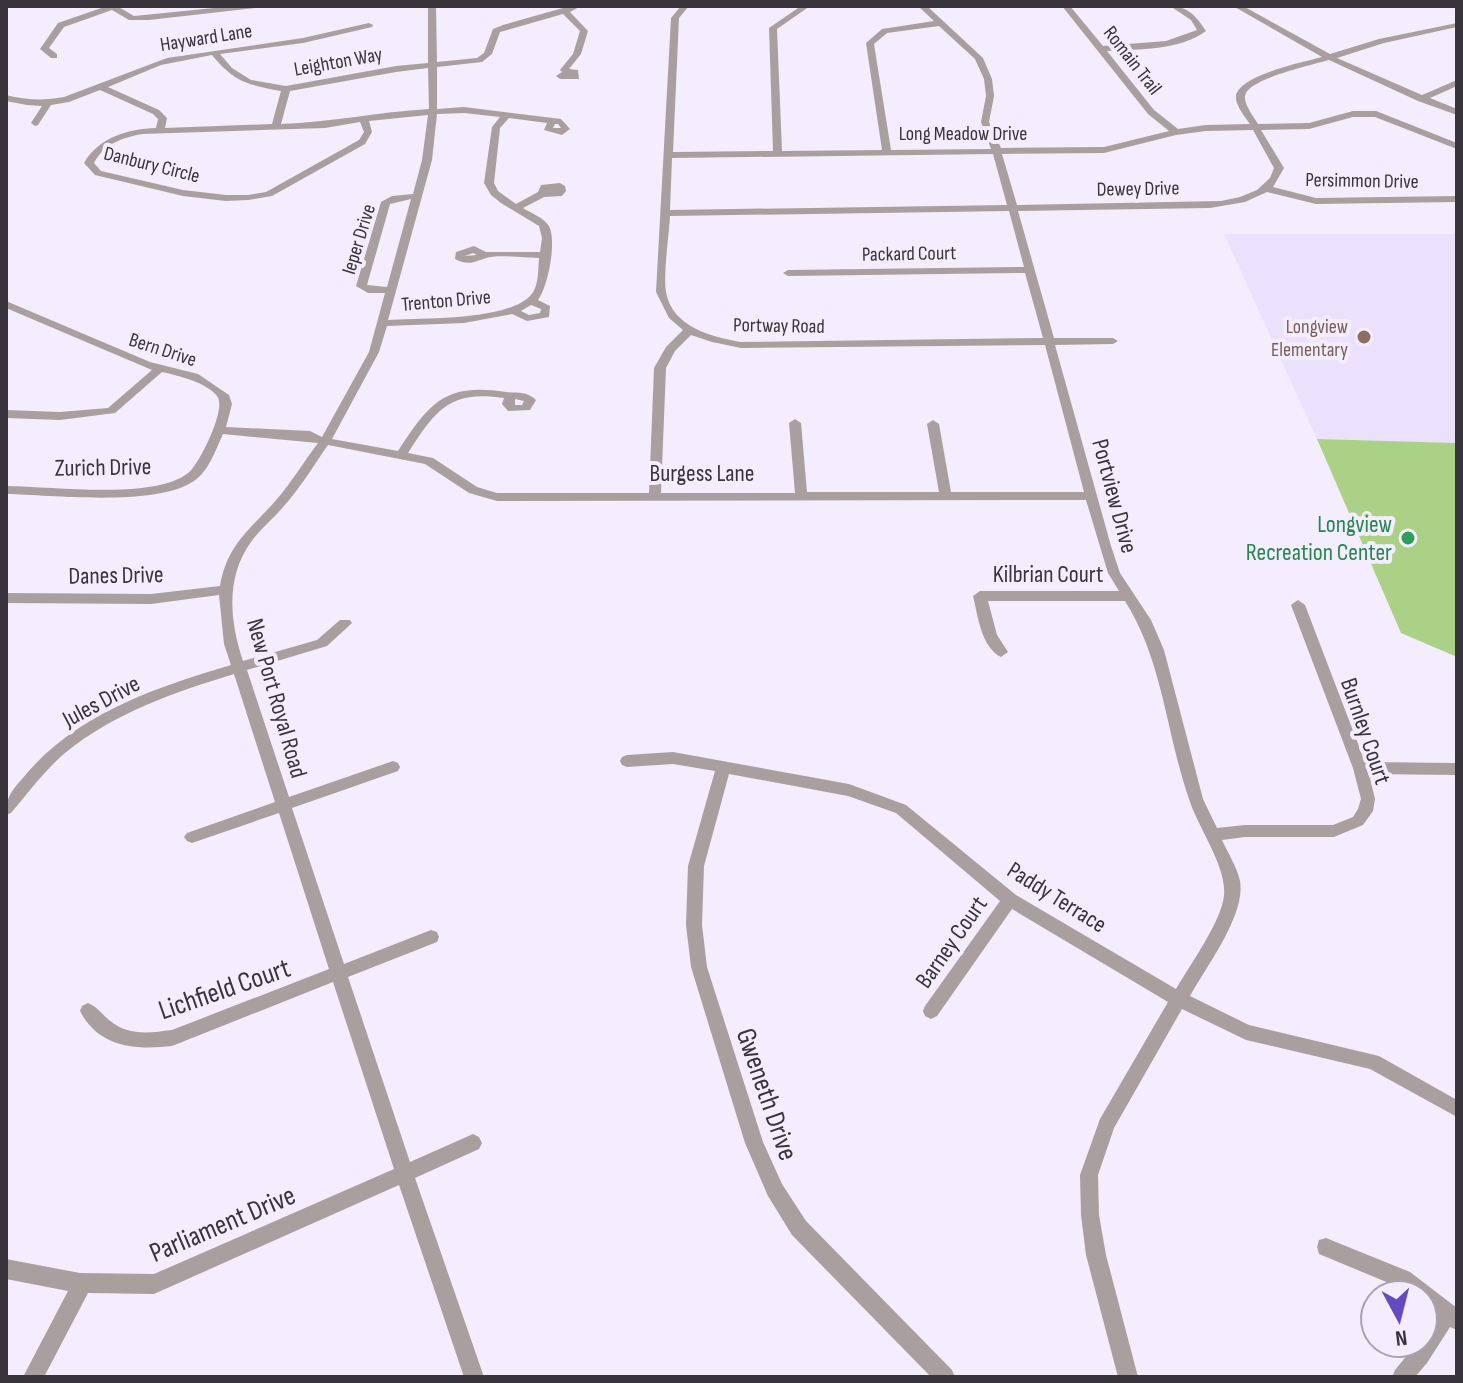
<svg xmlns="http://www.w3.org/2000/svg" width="1463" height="1383" viewBox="0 0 1463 1383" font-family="'Sofia Sans Condensed',sans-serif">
<rect width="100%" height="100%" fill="#f3edfd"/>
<!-- built -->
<path fill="#ece1fc" d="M1224,234H1457V443L1317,439Z"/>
<!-- green -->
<path fill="#aad185" d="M1317,439L1457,443V657L1401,633Z"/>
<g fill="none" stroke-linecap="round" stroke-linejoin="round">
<!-- minor -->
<path fill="#aa9f9f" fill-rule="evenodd" d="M107,6H117L134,16L234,6H259L255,8L149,20H129L112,10L64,27L49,48L57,54V58H51L40,49L58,23Z
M428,6H436L437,62L477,58L484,53L493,29L503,25L570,6H581L570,12L588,31L581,54L569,69L578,70L579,79H560L556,76L562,72L560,70L573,54L580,31L563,14L500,32L492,54L482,62L437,67V109L464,107L561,119L570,129L562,135L544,130L547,123L509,118L500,128L494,183L498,191L516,204L538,192L541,185L560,183L565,186L566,191L562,196L544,197L523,208C531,213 544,218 549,226C557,241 548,287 538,300L550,306L549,317L527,321L512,314L464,323L387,326L379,352L332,439L398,451C430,402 445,383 506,392C518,393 527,391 536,400L530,410L508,411L502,404L504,398C449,390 436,410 408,453L433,458L477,487L497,493H649L654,368L666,347L683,330L669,318L656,292L671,18L681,6H689L679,18L673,152L773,151L769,28L801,6H810L777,29L782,151L882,150L866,43L882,29L934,21L918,6H927L983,58L992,79L994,96L989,122L1001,148L1104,147L1169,131L1148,114L1062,6H1070L1103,46L1166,41L1197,30L1191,20L1170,6C1188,6 1197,17 1206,31C1179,51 1139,49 1107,51L1154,110L1178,129L1206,125L1250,124C1245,117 1235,105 1236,96C1239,75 1304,62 1322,57L1233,6H1243L1330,54L1379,39L1457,23V27L1384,43L1337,58L1422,95L1457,80V86L1430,98L1457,109V115L1418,101L1329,60C1312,65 1247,79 1245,96C1244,105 1254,117 1258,124L1309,123L1353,111H1376L1457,143V149L1375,117H1353L1309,129L1261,130L1284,168L1273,187L1316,198L1457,196V202L1316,204L1267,192L1245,202L1210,208L1018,211L1054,338H1113L1118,341L1113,344L1055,345L1111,546L1120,573L1151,620L1164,650L1203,799L1217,828L1245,825H1333L1353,817L1358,809L1361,799L1353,768L1291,605L1298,600L1305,605L1365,762L1457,763V775L1369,774L1375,799L1373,811L1363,825L1334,837H1245L1222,840C1228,853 1237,867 1240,881C1246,915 1206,967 1190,996L1249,1025L1379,1056L1457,1100V1117L1370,1069L1246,1040L1182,1009L1114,1128L1098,1175L1099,1215L1106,1255L1138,1377H1118L1086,1255L1081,1215L1080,1175L1100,1119L1168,1002L1012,909L937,1016L931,1019L925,1016L923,1011L925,1006L1000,901L896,813L848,796L729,774L704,866L702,925L707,967L763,1142L782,1184L806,1221L952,1370L955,1377H931L792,1235L768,1196L745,1143L691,967L686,925L688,866L715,771L673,764L627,767L622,765L620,761L622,757L627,755L673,752L849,784L906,805L1016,895L1176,989C1190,965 1221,922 1224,896C1227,866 1198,828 1189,799C1166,733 1163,661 1125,601H988L997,635L1008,652L1001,657C981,647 978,616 973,596L980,591H1119L1108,573L1086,500L497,501L469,493L425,464L328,445C314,465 301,487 284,506C274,518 260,529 251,542C225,578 230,622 243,661L317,640L340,620H350L352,623L327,646L247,670L289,797L393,761L398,763L400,767L398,771L292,808L344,964L431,930L437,932L439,937L437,942L348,977L410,1162L473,1134L479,1137L482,1143L479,1149L415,1178L484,1377H464L399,1185L154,1294L88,1293L44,1377H23L68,1291L6,1279V1259L80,1273L154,1274L394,1169L333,982L172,1046C136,1050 99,1048 80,1011L82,1006L88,1003C97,1007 102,1014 109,1020C128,1036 148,1033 172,1030L329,969L279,813L192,843L187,841L184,837L187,833L275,802L234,674C175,692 114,713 65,753C45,770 28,793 11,813L6,815C6,794 14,789 27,773C79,713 157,687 231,665L224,644L219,595L151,604L6,603V593L151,594L220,586C227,544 251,529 277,499C292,482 304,461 318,443L223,434C216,449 209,471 194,481C156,507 53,495 6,494V486C52,487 129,496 171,482C179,479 187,475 192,469C201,459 227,408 217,396C206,382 179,376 162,372L115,413L60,420L6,418V410L60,412L108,408L152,370L6,308V301L150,362L198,374L229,395L232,404L226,427L310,431L322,437L369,352L385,293H368L356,286L381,202L392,196L413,194L422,160L428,115L369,121L372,132L365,144L272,196L248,200L226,201L183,196L95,175L84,163C99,137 128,129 156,128L158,119L153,114L100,90L69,102L51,105L38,125L35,126L31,123L42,106L27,105L6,101V95C26,100 43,101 64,97L167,58L303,38L369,23L373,25L372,27L303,43L220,54L232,68L251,80L286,86L396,66L428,63ZM939,26L975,59L984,79L986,96L981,122L991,149L891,150L874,44L887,33ZM212,55C234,82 248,85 281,91L272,124L165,128L167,118L159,110L108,87L161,65ZM428,68L429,109C379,112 331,122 281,124L290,91L396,72ZM464,113L500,117L492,127L484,183L491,195L501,203L539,226L542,238L540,252H486L474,246L456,252L455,259C468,266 474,262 486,258C498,254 525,258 539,258C538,270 539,286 531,295C508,321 422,318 388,320L432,160L437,114ZM360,122L364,132L359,140L266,192L248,195H226L183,190L101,171L94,163C104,144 123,137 143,134L325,128ZM555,124H558L561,128H553ZM1253,130L1274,168L1270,178L1257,190L1240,197L1221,201L1017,205L1002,154L1104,153L1176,135L1206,131ZM993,154L1007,205L670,210L672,158ZM411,199L387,287L367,285L390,204ZM1009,211L1024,267L788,270L783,273L788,276L1025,273L1043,338L741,342C712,337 672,327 666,292C663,274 669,236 670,216ZM473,253L477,255L465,256ZM531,305L541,309L540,313L529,315L521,311ZM691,335L712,342L741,348L1045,345L1084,492H951L939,424L933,420L927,424L939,492H807L801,423L795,419L789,423L795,493H661L666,368L675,351ZM515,399L524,401L522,405H515Z
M1326,1238L1410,1272L1457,1308V1330L1450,1327L1427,1363L1415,1377H1392L1395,1370L1417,1343H1423V1333L1434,1315L1423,1306V1295H1408L1396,1286L1319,1254L1317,1247L1319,1240Z"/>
</g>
<!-- markers -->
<circle fill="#8d6e63" stroke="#f3edfd" stroke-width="3" cx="1364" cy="337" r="8"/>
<circle fill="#2e9e5b" stroke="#f3edfd" stroke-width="3" cx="1408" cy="538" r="8"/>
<g text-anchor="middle" stroke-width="8" stroke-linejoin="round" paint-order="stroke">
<!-- far-street labels -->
<g font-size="20" fill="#37343c" stroke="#f3edfd">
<text transform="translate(206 37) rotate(-9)" y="7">Hayward Lane</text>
<text transform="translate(1133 60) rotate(52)" y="7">Romain Trail</text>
<text transform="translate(338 61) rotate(-10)" y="7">Leighton Way</text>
<text x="963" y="140">Long Meadow Drive</text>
<text transform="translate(152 164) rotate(14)" y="7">Danbury Circle</text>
<text transform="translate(1362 180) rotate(1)" y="7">Persimmon Drive</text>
<text transform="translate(1138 188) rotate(-1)" y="7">Dewey Drive</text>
<text transform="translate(358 239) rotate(-73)" y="7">Ieper Drive</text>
<text transform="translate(909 253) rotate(-1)" y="7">Packard Court</text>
<text transform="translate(446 300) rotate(-5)" y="7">Trenton Drive</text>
<text transform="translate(779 325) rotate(1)" y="7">Portway Road</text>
<text transform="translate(163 349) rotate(18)" y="7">Bern Drive</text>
</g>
<!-- far-education labels -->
<g font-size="20" fill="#785e54" stroke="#f3edfd" text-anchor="end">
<text x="1348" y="333">Longview<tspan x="1348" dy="23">Elementary</tspan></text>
</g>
<!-- street labels -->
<g font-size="24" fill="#37343c" stroke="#f3edfd">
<text transform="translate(103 467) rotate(-1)" y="8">Zurich Drive</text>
<text x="702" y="481">Burgess Lane</text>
<text transform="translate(1115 496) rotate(75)" y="8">Portview Drive</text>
<text x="1048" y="582">Kilbrian Court</text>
<text transform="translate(116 575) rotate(-1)" y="8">Danes Drive</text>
<text transform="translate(277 698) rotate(74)" y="8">New Port Royal Road</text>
<text transform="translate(101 701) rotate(-28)" y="8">Jules Drive</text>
<text transform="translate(1366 731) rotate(71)" y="8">Burnley Court</text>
<text transform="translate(1057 897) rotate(32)" y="8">Paddy Terrace</text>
<text transform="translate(951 942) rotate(-55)" y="8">Barney Court</text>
</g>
<!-- leisure labels -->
<g font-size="24" fill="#27864d" stroke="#f3edfd" text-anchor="end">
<text x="1392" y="532">Longview<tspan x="1392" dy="28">Recreation Center</tspan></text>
</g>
<!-- near-street labels -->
<g font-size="28" fill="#37343c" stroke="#f3edfd">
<text transform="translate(224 988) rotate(-19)" y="10">Lichfield Court</text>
<text transform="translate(768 1094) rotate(71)" y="10">Gweneth Drive</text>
<text transform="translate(222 1223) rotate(-23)" y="10">Parliament Drive</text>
</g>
</g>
<!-- border -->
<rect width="1463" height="1383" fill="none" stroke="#37343c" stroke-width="16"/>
<!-- north arrow -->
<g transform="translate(1399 1319) rotate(173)"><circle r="38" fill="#f3edfd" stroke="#a8a3b0" stroke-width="2"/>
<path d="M0-6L14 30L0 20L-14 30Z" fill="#6349c2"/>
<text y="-12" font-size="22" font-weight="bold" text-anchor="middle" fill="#37343c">N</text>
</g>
</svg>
